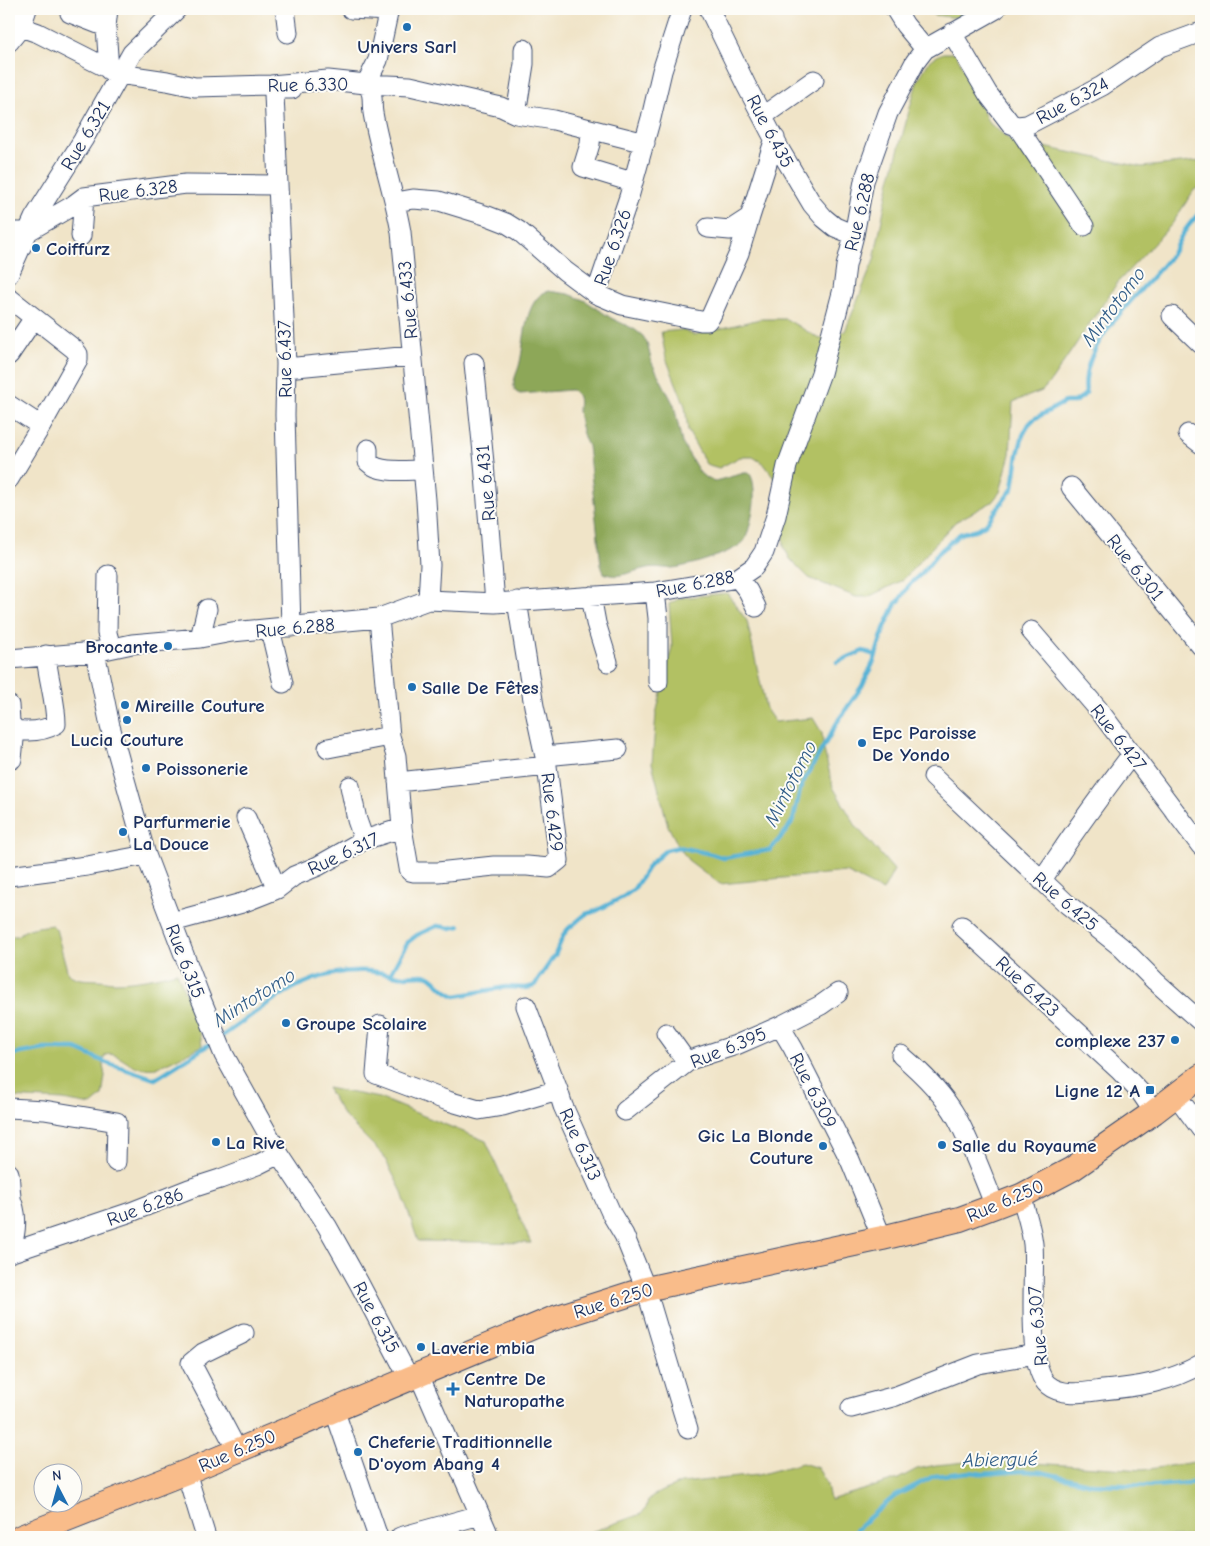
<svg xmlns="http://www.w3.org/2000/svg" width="1210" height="1546" viewBox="0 0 1210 1546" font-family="'Comic Neue',sans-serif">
<rect width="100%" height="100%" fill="#fdfcf7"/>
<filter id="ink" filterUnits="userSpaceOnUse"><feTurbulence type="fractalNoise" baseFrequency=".02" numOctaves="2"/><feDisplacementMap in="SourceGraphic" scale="10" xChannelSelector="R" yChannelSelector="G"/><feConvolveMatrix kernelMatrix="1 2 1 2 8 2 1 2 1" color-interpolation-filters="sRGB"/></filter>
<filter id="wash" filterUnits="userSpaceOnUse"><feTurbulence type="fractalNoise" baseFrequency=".0096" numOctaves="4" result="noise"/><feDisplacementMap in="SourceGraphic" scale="20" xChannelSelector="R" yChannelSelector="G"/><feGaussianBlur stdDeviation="1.12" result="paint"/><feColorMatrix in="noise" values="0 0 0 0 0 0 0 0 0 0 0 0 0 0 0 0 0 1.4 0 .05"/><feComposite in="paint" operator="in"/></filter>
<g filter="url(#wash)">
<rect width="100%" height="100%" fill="#f0e4c8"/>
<!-- green -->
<path fill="#b2c163" stroke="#667860" d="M922,9H970L959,18L934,15Z
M943,53H956L988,122L1010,140L1142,167L1201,161V186L1194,190L1172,224L1118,282L1051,381L1042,391L1013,402L1010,454L1000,492L992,502L955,522L903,580L868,597H856L809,578L790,559L784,547L779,484L764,464L753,457H740L719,468L706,464L688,431L685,406L666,358L661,332L682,330L694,335L760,319H786L820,339L845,331L874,260L889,184L917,82L930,60Z
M727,593L747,621L766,709L775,722L813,718L822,733L823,746L833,787L856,826L894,870L883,891L846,872L720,884L688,860L679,847L668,826L652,763L656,714L672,647L669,604L680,598Z
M52,925L56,929L68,974C81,981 85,979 98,980C104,980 109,982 114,982C135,982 157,977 177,972L200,1030L202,1046L156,1068C148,1069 139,1068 132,1065C123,1061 116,1052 106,1055L102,1060L105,1076L102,1096L91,1105L63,1100L9,1097V936H18C26,927 40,927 52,925Z
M327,1088L379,1098L486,1141L531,1243L418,1241L401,1190L383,1155L343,1115Z
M986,1460L1143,1470L1201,1461V1537H577L641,1514L646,1508L648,1501L652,1496L681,1483L758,1475L802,1463L818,1468L827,1485L830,1500L898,1479L917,1469L936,1465Z"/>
<!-- forest -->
<path fill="#8da759" stroke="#546b5c" d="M548,291L569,294L586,301L611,318L634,329L643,336L647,343L652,363L674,405L682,443L700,473L706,478L715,481L744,473H749C755,480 754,493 754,503C753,511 749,532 745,540C739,551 685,568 671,568C664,569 656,566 648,568C633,570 619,580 604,573L601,565L588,446C582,435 580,422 578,411C578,405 580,401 577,395C575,392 574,391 571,390L520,394L516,392C510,382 518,373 520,362C525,341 524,298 548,291Z"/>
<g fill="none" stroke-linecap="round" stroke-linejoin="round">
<!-- stream -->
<path stroke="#59b3d6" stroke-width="4.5" d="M837,662L863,651L875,655
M438,926L451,928L460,926
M391,973L408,942L417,935L437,926
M222,1036C269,1004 306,968 368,971C378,972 389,974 399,976C407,977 423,973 429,976C439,982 444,993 456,996L506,987L526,988L534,986L555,955L564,934L569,928L586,914L596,911L623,897L634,889L650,864L666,850L679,847L711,854L724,858L770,850L787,830L793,820L801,786L838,721L862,686L874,661L884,629L896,603L899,601L910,584L923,572L938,553L960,534L978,529L986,524L1013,488L1018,454L1023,435L1029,424L1034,419L1065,402H1074L1082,397L1086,393C1079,341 1142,294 1171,255C1176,248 1179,239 1184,232C1189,224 1196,217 1201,211
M9,1055L45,1049H76L107,1063L155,1079L213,1042
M849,1537L871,1516L895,1496L934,1476L970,1472L983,1474L1022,1471L1041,1472L1092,1484L1154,1486L1201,1482"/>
</g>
</g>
<g filter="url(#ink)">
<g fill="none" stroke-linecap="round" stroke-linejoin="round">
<!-- minor casing -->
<g stroke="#3b4a6e" stroke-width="21">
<path id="minor" d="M108,9L106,27L109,70
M285,9L288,33
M351,9L388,11
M389,9L378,60L366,84C375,94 371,101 373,113C380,153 394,192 401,232L426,500L430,565L428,600
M709,9L746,85L780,150L812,204L824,218L835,227L854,235
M895,9L905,25L925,49
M70,13L106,27
M9,19L21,27L38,33L119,74L167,81L195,87L271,85L328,80L366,84L410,86L501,107L516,114L554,120L645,143
M952,33L988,94L1011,124L1017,126L1027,125L1102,86L1160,47L1201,32
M9,42L21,27L27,9
M516,114L524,64V49
M763,116L814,80
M1017,126L1084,226
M591,130L590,144L583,167L632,182
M396,202L413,199L439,201L488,216L506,223L519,231L565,271L596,294L629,197L651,118L662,71L682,9
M708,228L730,230L750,217L775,138
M9,232H27L72,206L84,197L186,184L277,185
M81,236L84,197
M9,274L34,218L83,140L132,53L177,9
M596,294L622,305L701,321H707L711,316L739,253L750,217
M9,298L74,349L78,354V360L41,426L9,479
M1172,316L1201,344
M9,355L34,318
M474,363L484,463L495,603
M286,368L411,356
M9,405L41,426
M1188,434L1201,444
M368,449V462C380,474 406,470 422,470
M1071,487L1201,646
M108,575L107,633L111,647
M738,578L748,591L756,607
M655,592L658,618V682
M591,596L596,623L608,662
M291,627L285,415L286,364L274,94L275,91L279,89H292
M270,629L283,683
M1031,631L1098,709L1201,846
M200,638L207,609
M95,652L110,726L146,855L199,994L224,1055L279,1154L327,1226L359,1283L409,1378
M9,659L95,652L132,644L200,638L232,632L379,618L428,600L495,603L655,592L738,578L754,567L764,552L776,516L787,466L821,373L843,289L846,266L854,235L864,181L888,113L915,62L925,49L996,9
M9,705L10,722L15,730L12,759
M15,730C28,732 44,731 56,724C56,701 48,679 46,655
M328,748L390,736
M545,756L618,749
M933,777L1067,904L1121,947L1155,981L1201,1022
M398,782L547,766
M350,786L357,820L364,840
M246,818L277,889
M402,828L409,868L410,871L414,872H438L494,866H527L549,868L559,860L547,766L534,706L517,601
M9,876L87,866L146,855
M1042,881C1047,871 1053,864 1059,855C1082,820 1107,787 1132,754
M172,922L242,903L265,894L277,889L294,876L318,866L364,840L402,828L396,756L390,736L379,618
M962,926L1119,1070L1141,1093L1154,1112
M526,1006L558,1090
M380,1025L376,1074L448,1101L479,1110L503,1106L558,1090L563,1106L612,1215L624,1235L646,1289L688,1429
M780,1026L793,1048L850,1160L882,1238
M666,1033L684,1058L690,1060
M901,1055C922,1073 943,1093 957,1118C972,1146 983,1177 995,1206
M1176,1095L1201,1129
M9,1108L44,1110L117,1122L116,1162
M625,1111L690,1060L736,1045L780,1026L821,1005L838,993
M9,1173C10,1181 10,1188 11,1197C11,1201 13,1204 14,1208C18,1223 14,1238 11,1252
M1021,1196C1026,1212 1031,1227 1033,1244C1036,1273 1025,1367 1048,1385C1062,1397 1086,1392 1103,1390C1138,1387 1170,1382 1201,1364
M9,1253L131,1212L189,1189L220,1179L257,1165L279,1154
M419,1375L487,1531
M851,1408L896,1396L978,1364L1036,1354
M334,1409L378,1537
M237,1450L191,1363L203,1353L244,1333
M186,1472L206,1537
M400,1537L480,1515"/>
</g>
<!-- major casing -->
<g stroke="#3b4a6e" stroke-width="26">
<path id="major" d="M21,1537L186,1472L552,1319L646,1289L882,1238L960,1219L995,1206L1021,1196L1072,1169L1154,1112L1201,1076"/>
</g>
<!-- minor -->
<use href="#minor" stroke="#fff" stroke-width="19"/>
<!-- major -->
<use href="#major" stroke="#f9bc8a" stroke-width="24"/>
</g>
</g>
<!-- markers -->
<g fill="#1f6fb2" stroke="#fdfcf7" stroke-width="2">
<circle cx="407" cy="27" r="5"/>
<circle cx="36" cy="248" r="5"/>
<circle cx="168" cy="646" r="5"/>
<circle cx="412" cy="687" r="5"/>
<circle cx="125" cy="705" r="5"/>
<circle cx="127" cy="720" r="5"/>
<circle cx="862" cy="743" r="5"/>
<circle cx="146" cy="768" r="5"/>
<circle cx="123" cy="832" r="5"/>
<circle cx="286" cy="1023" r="5"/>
<circle cx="1175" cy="1040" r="5"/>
<rect x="1145" y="1085" width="10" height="10" rx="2.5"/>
<circle cx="216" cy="1142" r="5"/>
<circle cx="942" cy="1145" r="5"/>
<circle cx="823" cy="1146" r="5"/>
<circle cx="421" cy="1347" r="5"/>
<path d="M450.5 1381.5h5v5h5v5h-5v5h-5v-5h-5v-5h5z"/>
<circle cx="358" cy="1452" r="5"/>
</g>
<g text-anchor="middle" stroke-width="4" stroke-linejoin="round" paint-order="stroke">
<!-- poi labels -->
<g font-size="19" font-weight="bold" fill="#1b2f5e" stroke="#fdfcf7" text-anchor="start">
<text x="407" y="53" text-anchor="middle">Univers Sarl</text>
<text x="46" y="255">Coiffurz</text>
<text x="158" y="653" text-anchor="end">Brocante</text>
<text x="422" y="694">Salle De Fêtes</text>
<text x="135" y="712">Mireille Couture</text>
<text x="872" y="739">Epc Paroisse<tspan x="872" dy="22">De Yondo</tspan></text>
<text x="127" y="746" text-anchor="middle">Lucia Couture</text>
<text x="156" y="775">Poissonerie</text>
<text x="133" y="828">Parfurmerie<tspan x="133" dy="22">La Douce</tspan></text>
<text x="296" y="1030">Groupe Scolaire</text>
<text x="1165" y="1047" text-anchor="end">complexe 237</text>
<text x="1140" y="1097" text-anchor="end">Ligne 12 A</text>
<text x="813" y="1142" text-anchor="end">Gic La Blonde<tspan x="813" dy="22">Couture</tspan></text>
<text x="226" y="1149">La Rive</text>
<text x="952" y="1152">Salle du Royaume</text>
<text x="431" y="1354">Laverie mbia</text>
<text x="464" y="1385">Centre De<tspan x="464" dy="22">Naturopathe</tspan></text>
<text x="368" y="1448">Cheferie Traditionnelle<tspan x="368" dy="22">D'oyom Abang 4</tspan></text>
</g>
<!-- street labels -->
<g font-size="19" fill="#1b2f5e" stroke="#fdfcf7">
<text transform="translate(308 84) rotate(-1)" y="7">Rue 6.330</text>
<text transform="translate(1072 100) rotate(-28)" y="7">Rue 6.324</text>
<text transform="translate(771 131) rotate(62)" y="7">Rue 6.435</text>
<text transform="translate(85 135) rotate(-59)" y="7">Rue 6.321</text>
<text transform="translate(138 190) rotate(-7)" y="7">Rue 6.328</text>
<text transform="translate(859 212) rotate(-77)" y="7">Rue 6.288</text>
<text transform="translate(612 247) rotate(-71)" y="7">Rue 6.326</text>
<text transform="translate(407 300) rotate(-95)" y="7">Rue 6.433</text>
<text transform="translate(284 359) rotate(-91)" y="7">Rue 6.437</text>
<text transform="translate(485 483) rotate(-95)" y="7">Rue 6.431</text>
<text transform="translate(1136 567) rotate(51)" y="7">Rue 6.301</text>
<text transform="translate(695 583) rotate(-11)" y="7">Rue 6.288</text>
<text transform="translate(295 627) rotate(-5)" y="7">Rue 6.288</text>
<text transform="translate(1119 737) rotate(52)" y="7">Rue 6.427</text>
<text transform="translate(553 812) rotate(83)" y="7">Rue 6.429</text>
<text transform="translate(343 853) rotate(-25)" y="7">Rue 6.317</text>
<text transform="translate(1066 901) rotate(41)" y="7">Rue 6.425</text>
<text transform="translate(186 961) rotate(69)" y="7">Rue 6.315</text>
<text transform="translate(1028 986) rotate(43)" y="7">Rue 6.423</text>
<text transform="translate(728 1047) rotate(-22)" y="7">Rue 6.395</text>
<text transform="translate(814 1090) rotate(63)" y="7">Rue 6.309</text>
<text transform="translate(581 1144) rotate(66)" y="7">Rue 6.313</text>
<text transform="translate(1005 1200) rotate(-23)" y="7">Rue 6.250</text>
<text transform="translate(145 1206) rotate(-20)" y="7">Rue 6.286</text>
<text transform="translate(613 1300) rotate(-17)" y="7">Rue 6.250</text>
<text transform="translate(377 1317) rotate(62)" y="7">Rue 6.315</text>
<text transform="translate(1037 1326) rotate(-95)" y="7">Rue 6.307</text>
<text transform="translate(237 1450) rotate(-23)" y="7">Rue 6.250</text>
</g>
<!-- water labels -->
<g font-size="20" font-style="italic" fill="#315d88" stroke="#fdfcf7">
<text transform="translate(1113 306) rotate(-53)" y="7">Mintotomo</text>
<text transform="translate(790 783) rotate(-63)" y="7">Mintotomo</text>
<text transform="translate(254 997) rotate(-32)" y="7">Mintotomo</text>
<text transform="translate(1000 1459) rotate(-1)" y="7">Abiergué</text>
</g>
</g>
<!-- margin -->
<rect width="1210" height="1546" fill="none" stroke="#fdfcf7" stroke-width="30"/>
<!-- north arrow -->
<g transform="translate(58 1488) rotate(354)"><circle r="24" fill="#fdfcf7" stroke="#a3aaba"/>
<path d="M0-4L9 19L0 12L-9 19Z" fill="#1f6fb2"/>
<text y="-8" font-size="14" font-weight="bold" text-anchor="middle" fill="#1b2f5e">N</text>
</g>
</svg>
